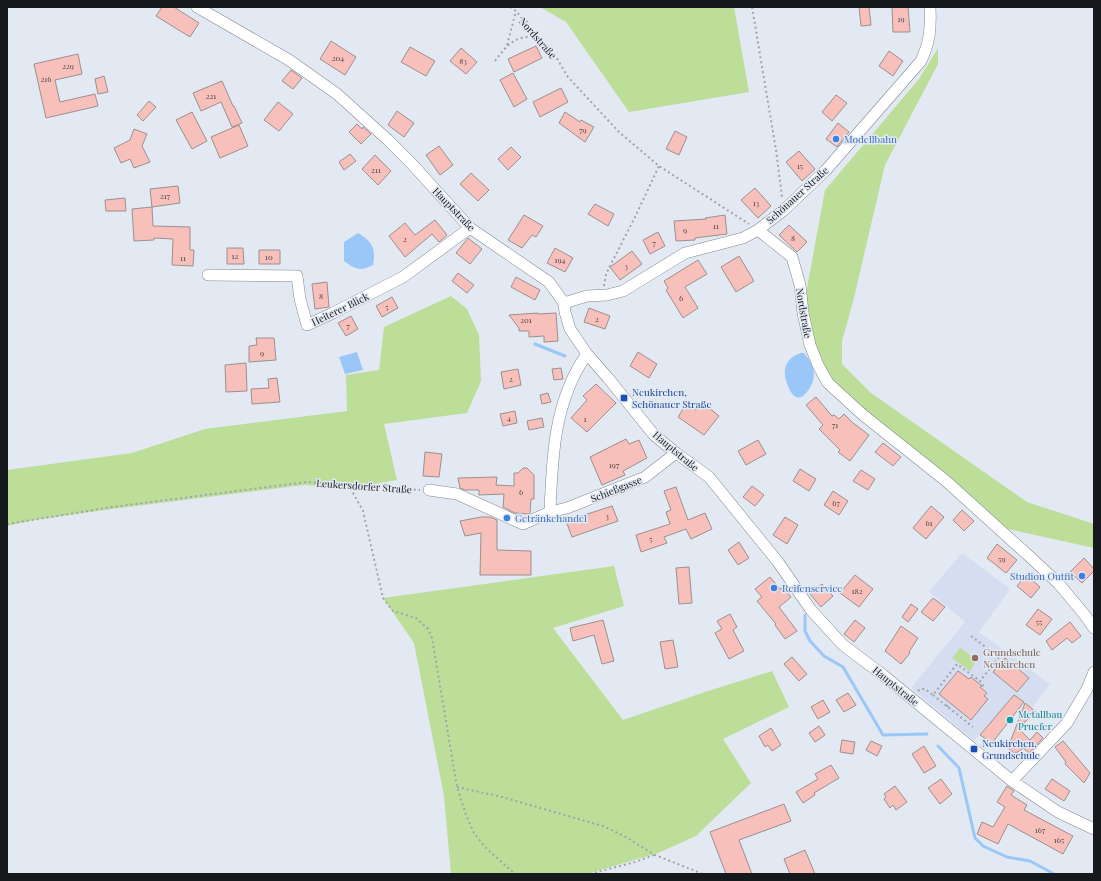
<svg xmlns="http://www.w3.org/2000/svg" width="1101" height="881" viewBox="0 0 1101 881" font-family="'Playfair Display',serif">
<rect width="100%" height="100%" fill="#e3e9f3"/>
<!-- built -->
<path fill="#d5def0" d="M962,553L1010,589L979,632L1050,684L1032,708L1020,699L1010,700L974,741L911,688L965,622L929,592Z"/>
<!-- green -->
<path fill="#bcde98" d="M540,7H734L749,92L629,112L566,22Z
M938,48V64L885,165L853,302L842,341V364L871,393L1027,502L1094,524V548L1004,528L865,415L831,380L813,345L805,299L825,190L919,79Z
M451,296L467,309L479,335L481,381L467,413L384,424L397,480L351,488L304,485L112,509L35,520L7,526V470L132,453L205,429L347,411L346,375L379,370L384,327Z
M614,566L624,606L553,628L623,720L708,691L772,671L789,707L723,739L751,783L696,836L658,853L587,874H451L444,796L414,643L383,598Z
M960,648L977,660L970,671L952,658Z"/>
<!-- water -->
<path fill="#9bc7f8" d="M358,233C373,242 376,249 373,265C360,272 355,269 344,261V242Z
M357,352L363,370L345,374L339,357Z
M801,353H804C815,366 818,378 807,392C804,395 801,399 796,397C793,396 790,391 789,388C781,373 784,358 801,353Z"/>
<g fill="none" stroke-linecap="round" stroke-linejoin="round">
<!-- stream -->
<path stroke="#9bc7f8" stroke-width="3" d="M535,344L565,356
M805,615V631L810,641L824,656L843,667L883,735L927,734
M938,746L959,768L975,838L983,846L1007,857L1030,861L1054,874"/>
</g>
<!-- building -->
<path fill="#f7c0bb" stroke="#9c8f8e" d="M162,7H174L199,23L190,37L156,16Z
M859,7H869L871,25L861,26Z
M892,7H908L910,32H893Z
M331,41L356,57L345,75L320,59Z
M536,46L542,58L514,72L508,59Z
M410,47L435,61L426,76L401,62Z
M461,48L477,62L466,74L450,61Z
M889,51L903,61L893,76L879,66Z
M78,54L82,74L55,80L60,102L95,94L98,106L46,118L34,64Z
M291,70L302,78L293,89L282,81Z
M513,73L527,99L514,107L500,80Z
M104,76L108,92L98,94L95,79Z
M222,81L233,106H234L242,123L232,127L221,102L201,111L193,93Z
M561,88L568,102L540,117L533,102Z
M836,95L847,103L832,121L822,112Z
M149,101L156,107L143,121L137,115Z
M278,102L293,114L279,131L264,120Z
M397,111L414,123L404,137L388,125Z
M192,112L207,141L192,149L176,120Z
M565,112L580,122L581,120L594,127L585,142L559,123Z
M838,123L849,132L837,147L826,139Z
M357,124L362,129L363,127L371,134L361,144L349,132Z
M239,125L248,146L220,158L211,137Z
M134,129L147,134L142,146L150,162L134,168L130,159L121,163L114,148L130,140Z
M675,131L687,137L679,155L666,149Z
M439,146L453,165L440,175L426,155Z
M511,147L521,157L508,170L498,159Z
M799,151L815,169L802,181L786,162Z
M350,154L356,161L344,170L339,162Z
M375,155L391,171L378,185L362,169Z
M471,173L489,190L478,201L460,184Z
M178,186L180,203L152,207L150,189Z
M755,188L771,206L758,218L741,200Z
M125,198L126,211H106L105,200Z
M595,204L614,214L608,226L588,214Z
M152,207L153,226L190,227V250H194L193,266L172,265L173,239L154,238V240L134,241L132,209Z
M524,215L543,226L536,237L532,235L522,248L508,240Z
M725,215L727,234L695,238V240L676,241L674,221L706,219L705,218Z
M435,220L447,235L439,242L432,234L405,257L389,236L405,223L415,235Z
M789,225L807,242L797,252L779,235Z
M658,232L665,246L650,254L643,240Z
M468,238L482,249L470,264L456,253Z
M227,248H243L244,264H227Z
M555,248L573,258L565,272L547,263Z
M259,250H280V264H259Z
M632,251L642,264L620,280L610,267Z
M739,256L754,281L736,292L721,267Z
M698,260L707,274L685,287L698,308L683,318L666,290L668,288L664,281Z
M458,273L474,285L467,293L452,281Z
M516,277L540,290L535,300L511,287Z
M327,282L329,307L315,309L312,284Z
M392,297L398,308L382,317L376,306Z
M589,308L610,316L605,329L584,322Z
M538,313V314L556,313L558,341L544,342V336L529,337V331H519V328L509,315Z
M351,316L358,329L346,336L338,323Z
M256,338H274L276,360L249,362V346L257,345Z
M638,352L657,364L649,378L630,366Z
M246,363L247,391L226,392L225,365Z
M561,368L563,379L554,380L552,369Z
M518,369L521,385L504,389L501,372Z
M277,378L280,402L252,404L251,389L269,388L268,379Z
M596,384L616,403L587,432L571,418L587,400L583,396Z
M548,393L551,402L542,404L540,395Z
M816,397L832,416L834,415L839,419L844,414L853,423L869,435L850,461L838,452L840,450L819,429L823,425L806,405Z
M702,402L719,416L704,435L678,417L687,403L696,410Z
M515,411L517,423L503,426L500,414Z
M542,418L544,427L529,430L527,421Z
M626,439L629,444L639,440L647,458L623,471L625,475L602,485L590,457Z
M758,440L766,454L746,465L738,451Z
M883,443L901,457L893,466L875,452Z
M425,452L442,454L439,477L423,476Z
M523,468H527L534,475V499H531L530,513L529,514L515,513L503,507L504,494L479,495V490H465L460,488L458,478L497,477L496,485L514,486V473H518Z
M800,469L816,479L809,491L793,481Z
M861,470L875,479L868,490L853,481Z
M752,486L764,495L755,506L743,497Z
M676,487L688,520L705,513L712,529L691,539L686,529L664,537L667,543L641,552L636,535L670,524L666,512L671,510L664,491Z
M833,491L848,501L839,515L824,505Z
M612,506L618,521L572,537L566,521Z
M931,506L944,517L926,539L913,528Z
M962,510L974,521L964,531L953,520Z
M481,517H490L497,520V550L531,551V575H480L481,533L465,536L460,521Z
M785,517L798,525L787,544L773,535Z
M739,542L749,558L738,565L728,550Z
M997,544L1017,560L1006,573L987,558Z
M1084,558L1094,569V571L1082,583L1070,572Z
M689,567L692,603L679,604L676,568Z
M855,575L873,589L859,607L840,593Z
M1026,575L1040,587L1031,598L1017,586Z
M770,577L780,589L783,587L791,597L779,607L797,631L785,639L775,625L776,624L757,601L762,597L755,589Z
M822,584L833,596L821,607L810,594Z
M933,598L945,607L933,621L921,612Z
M911,604L918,609L908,622L902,617Z
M1038,609L1052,619L1040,635L1026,625Z
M730,614L737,627L733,630L744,651L729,659L715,633L722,629L717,621Z
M603,620L614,661L602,664L594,635L573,641L570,628Z
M855,620L865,628L854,642L844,634Z
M1070,622L1081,636L1072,643L1067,638L1052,650L1046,641Z
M901,626L918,638L909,652L910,653L901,664L885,651Z
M673,640L678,667L665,669L660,642Z
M792,657L807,674L799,681L784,664Z
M1005,658L1029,678L1017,692L993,672Z
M958,671L969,679L971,677L982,686L980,687L987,693L984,696L988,699L971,720L939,694Z
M848,693L856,705L844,712L836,700Z
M1014,695L1024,702L992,743L980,735Z
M823,700L830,712L818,719L811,707Z
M1025,703L1036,712L1018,728L1030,740L1037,732L1043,738L1029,753L1023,748L1018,752L1014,753L1009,749V745Z
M819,726L825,735L815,742L809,733Z
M771,728L781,745L772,751L768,745L765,747L759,736Z
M842,740L855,742L853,754L840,752Z
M871,741L882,746L877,756L866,750Z
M1063,741L1090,773L1084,783L1065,764L1066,762L1055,747Z
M924,746L936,766L924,773L912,754Z
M831,765L839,778L814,793L815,795L803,803L796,792L818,779L815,774Z
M941,779L952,794L940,804L928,788Z
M1052,779L1070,791L1064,801L1045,789Z
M895,786L907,802L896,810L893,805L890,808L884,799L886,797L884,794Z
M1007,786L1014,791L1011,795L1027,805L1024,810L1073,836L1063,854L1008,824L998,844L977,834L982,822L993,827L1005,807L997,802Z
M784,804L791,821L739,840L752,874H726L710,832Z
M805,850L815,874H790L784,859Z"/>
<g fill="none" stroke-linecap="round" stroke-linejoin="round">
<!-- minor casing -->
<g stroke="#828891" stroke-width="12">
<path id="minor" d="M197,7L289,60L337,94L388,140L412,164L470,228L549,282L564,303L565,312L570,329L587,354L608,378L654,435L676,453L709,477L778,562L811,610L843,645L883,675L1012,781L1058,812L1094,829
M758,230L792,257L800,285L803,313L810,345L818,365L828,383L863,415L946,481L1029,556L1058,583L1084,614L1094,628
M208,275L297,276L300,299L307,325L333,313L403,277L470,228
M564,303L587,296L607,295L623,291L685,253L743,238L758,230L784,210L826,170L921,61C930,42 931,27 930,7
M429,490L457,494L523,524L550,512L567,508L645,477L676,453
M550,512C552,458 554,400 587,354
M1012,781L1067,723L1087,689L1094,672"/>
</g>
<!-- path -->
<path stroke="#9fa4ac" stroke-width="2" stroke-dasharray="2 3" stroke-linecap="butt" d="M510,7L516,11L537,37L553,52L568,77L619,132L659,166L749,224
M752,7L776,150L782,197
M507,45L516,11
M495,61C508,44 514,36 536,37
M604,286L606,274L635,217L659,166
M348,484L363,511L383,598L393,611L416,618L428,629L432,638L457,787L466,815L474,833L485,847L515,874
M7,524L112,507L307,482L420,490
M971,636L999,657L980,681
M994,664L997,667
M918,691L920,689H925L933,695L957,664L980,681L983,685L981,688
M933,695L973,727
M947,707L950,703
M457,787L502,797L603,826L624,836L655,855L703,874
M590,874L635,862L654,855"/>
<!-- minor -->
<use href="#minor" stroke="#fff" stroke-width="11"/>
</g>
<!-- markers -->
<g fill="#3f7fe0" stroke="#e3e9f3" stroke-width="1.5">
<circle cx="836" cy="139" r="4"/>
<circle cx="507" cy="518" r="4"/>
<circle cx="1082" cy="576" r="4"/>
<circle cx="774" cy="588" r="4"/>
</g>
<g fill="#1a4fb4" stroke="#e3e9f3" stroke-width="1.5">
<rect x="620" y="394" width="8" height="8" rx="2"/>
<rect x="970" y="745" width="8" height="8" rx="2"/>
</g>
<circle fill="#8d6e63" stroke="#e3e9f3" stroke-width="1.5" cx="975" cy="658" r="4"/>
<circle fill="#0f9aa8" stroke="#e3e9f3" stroke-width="1.5" cx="1010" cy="720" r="4"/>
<g text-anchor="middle" stroke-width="3" stroke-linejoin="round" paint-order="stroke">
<!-- number labels -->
<g font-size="8" fill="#4e4344">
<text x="901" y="22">19</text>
<text x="338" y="61">204</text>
<text x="463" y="64">83</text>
<text x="68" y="69">229</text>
<text x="46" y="82">216</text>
<text x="211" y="99">221</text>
<text x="583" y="133">79</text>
<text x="800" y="169">15</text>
<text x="376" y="173">211</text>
<text x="165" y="199">217</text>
<text x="756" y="206">13</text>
<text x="716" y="229">11</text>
<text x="685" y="233">9</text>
<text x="793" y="241">8</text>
<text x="405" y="242">2</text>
<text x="654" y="246">7</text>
<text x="235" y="259">12</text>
<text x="269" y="260">10</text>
<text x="183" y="261">11</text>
<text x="560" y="263">194</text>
<text x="626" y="269">3</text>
<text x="321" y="299">8</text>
<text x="681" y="301">6</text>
<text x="387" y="310">5</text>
<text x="597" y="322">2</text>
<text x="526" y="323">201</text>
<text x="348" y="329">7</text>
<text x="262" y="356">9</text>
<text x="511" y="382">2</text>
<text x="509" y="421">4</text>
<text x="585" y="422">1</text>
<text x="835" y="428">71</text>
<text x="614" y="468">197</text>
<text x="521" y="495">6</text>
<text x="836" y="506">67</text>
<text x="607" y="519">3</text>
<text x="929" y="526">61</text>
<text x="651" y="542">5</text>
<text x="1002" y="562">59</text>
<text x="857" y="594">182</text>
<text x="1039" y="625">55</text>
<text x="1040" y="833">167</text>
<text x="1059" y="843">165</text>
</g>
<!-- street labels -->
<g font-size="10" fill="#16191c" stroke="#e3e9f3">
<text transform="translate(538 38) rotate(49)" y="4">Nordstraße</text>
<text transform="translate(797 195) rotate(-42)" y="4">Schönauer Straße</text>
<text transform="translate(454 209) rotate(46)" y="4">Hauptstraße</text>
<text transform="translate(340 309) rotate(-26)" y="4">Heiterer Blick</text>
<text transform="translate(804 313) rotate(80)" y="4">Nordstraße</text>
<text transform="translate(676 451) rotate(40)" y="4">Hauptstraße</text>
<text transform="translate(364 486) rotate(4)" y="4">Leukersdorfer Straße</text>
<text transform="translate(616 489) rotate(-22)" y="4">Schießgasse</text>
<text transform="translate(896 686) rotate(39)" y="4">Hauptstraße</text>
</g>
<!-- shop labels -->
<g font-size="10" fill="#366cbe" stroke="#e3e9f3" text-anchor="start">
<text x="844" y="143">Modellbahn</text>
<text x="515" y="522">Getränkehandel</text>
<text x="1074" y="580" text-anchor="end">Studion Outfit</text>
<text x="782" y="592">Reifenservice</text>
</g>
<!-- transit labels -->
<g font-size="10" fill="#164399" stroke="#e3e9f3" text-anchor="start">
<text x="632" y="396">Neukirchen,<tspan x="632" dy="12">Schönauer Straße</tspan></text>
<text x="982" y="747">Neukirchen,<tspan x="982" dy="12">Grundschule</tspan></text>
</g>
<!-- education labels -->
<g font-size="10" fill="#785e54" stroke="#e3e9f3" text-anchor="start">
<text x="983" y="656">Grundschule<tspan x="983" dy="12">Neukirchen</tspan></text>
</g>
<!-- culture labels -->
<g font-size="10" fill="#0d838f" stroke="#e3e9f3" text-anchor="start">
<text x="1018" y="718">Metallbau<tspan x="1018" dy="12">Pruefer</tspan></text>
</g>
</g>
<!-- border -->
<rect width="1101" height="881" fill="none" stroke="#16191c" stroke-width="16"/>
</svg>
